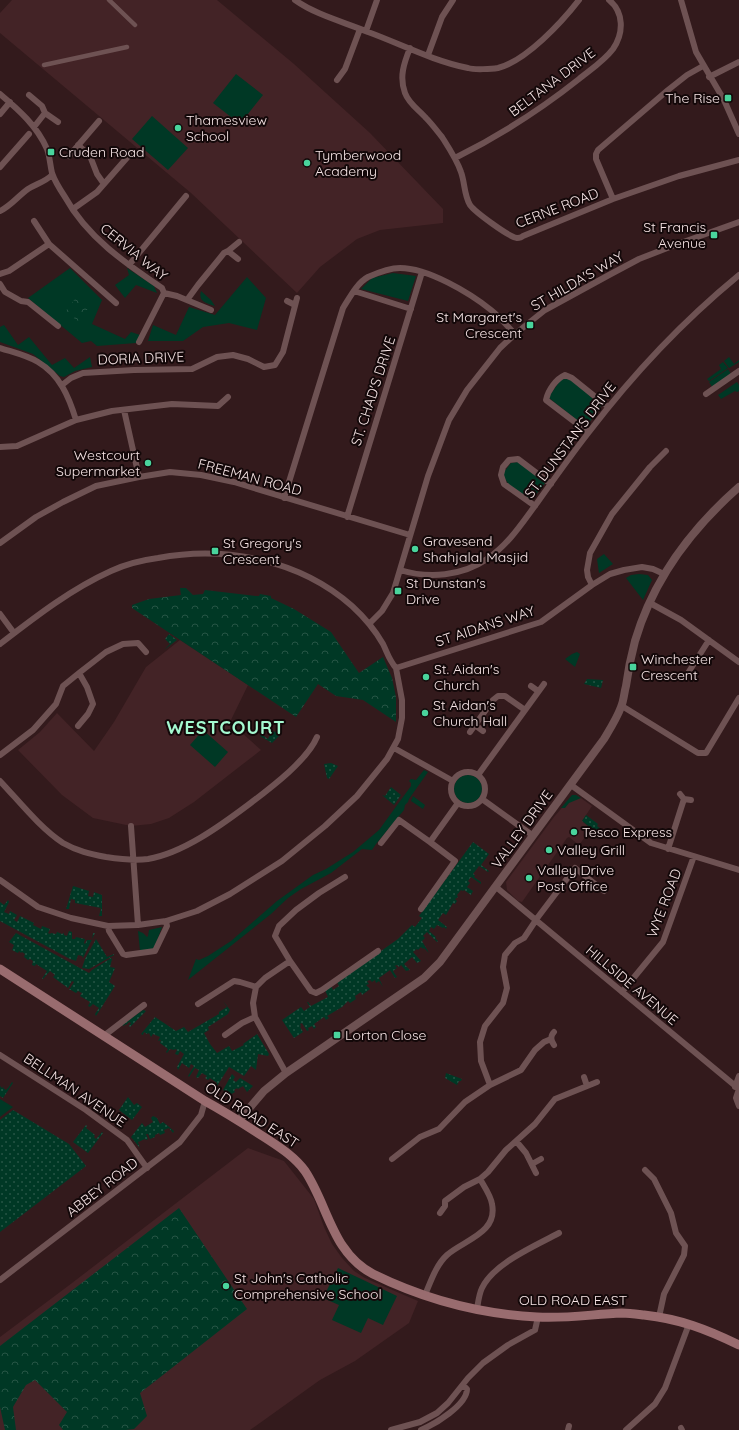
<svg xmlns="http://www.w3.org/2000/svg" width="739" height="1430" viewBox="0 0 739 1430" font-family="Quicksand,sans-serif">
<defs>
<pattern id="park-crowns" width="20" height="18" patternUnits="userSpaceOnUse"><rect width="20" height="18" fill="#003825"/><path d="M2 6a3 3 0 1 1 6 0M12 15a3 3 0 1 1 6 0" fill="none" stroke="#265545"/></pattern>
<pattern id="garden-dots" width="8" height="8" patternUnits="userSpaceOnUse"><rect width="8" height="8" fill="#003825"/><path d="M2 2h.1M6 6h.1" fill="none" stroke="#265545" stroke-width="1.8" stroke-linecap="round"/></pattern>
</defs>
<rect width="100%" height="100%" fill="#331a1c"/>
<!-- built -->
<path fill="#432326" d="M12,0H217L294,64L370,133L443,209V223L380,230L357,239L320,267L297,293L191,193L0,33V13Z
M180,640L248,685L230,722L261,750L194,802L169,818L151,824L131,826L93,818L62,795L18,750L40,732L57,713L94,751L114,722L146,667Z
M573,795L578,796L592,806L582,821L591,829L579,845L569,837L567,838L522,902L518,901L507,890L506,882L554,817Z
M248,1148L284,1161L314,1199L324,1227L332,1244L342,1258L354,1271L365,1278L390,1289L418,1301L409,1323L355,1361L320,1380L250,1430H0V1337L72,1283Z"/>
<!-- grass -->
<path fill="#003825" d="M236,74L263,95L240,124L213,103Z
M152,116L188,148L168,170L132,139Z
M70,268L102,300L92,324L125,339L131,332L140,335L136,343L97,346L91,341L82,343L28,298Z
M127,268L154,286L157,293L136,285L125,298L115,285L129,275Z
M393,273L416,276L408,301L361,289L372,278Z
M247,277L266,298L257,330L229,323L203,327L183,341H148L153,325L176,335L189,307L215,315Z
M201,291L211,300L215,306C206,303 198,302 201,291Z
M4,325L18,345L29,337L52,365L65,358L74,368L90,357L92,367L75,371L64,377L60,376L33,354L0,342V327Z
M729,357L734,364L739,360V362L729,368L724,361Z
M723,362L728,368L709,381L707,379L721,369L719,365Z
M728,369L731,374L713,388L709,382Z
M566,377L571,379L601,406L586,427L549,398L550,395L562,378Z
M737,382L739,385V391L737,392L735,391L721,399L718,395Z
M518,462L546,482L531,501C521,493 506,487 503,473L511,463Z
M604,554L613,564L599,573L597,559Z
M639,574L648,575L652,580L643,600L626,578L631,575Z
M577,652L580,654L575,667L565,659L572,654Z
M203,730L228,752L215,767L190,745Z
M424,770L428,772L409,799L408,802L405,805L404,810L376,844L372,850L362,849L331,873L301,889L288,898L271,914L188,980L196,959L199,960L208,956L231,941L277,901L313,875L326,869L353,852L379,830L411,786V783L409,781L411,779L416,780Z
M454 789a14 14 0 1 1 28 0a14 14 0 1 1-28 0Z
M572,795H576L581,798L569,803L565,808H561Z
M413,796L425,805L423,809L411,801Z
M162,927L154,949L140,951L138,931L143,933L147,937L148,936L149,930Z
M0,1099L13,1107L0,1117Z
M338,1268L397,1296L383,1325L368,1318L361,1333L332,1320L339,1305L323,1298Z"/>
<!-- park -->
<path fill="url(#park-crowns)" d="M78,295L91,305L78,321L65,312Z
M180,588H186L193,595L203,594L205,590L256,596H259L260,594L271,596V598L294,609L331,632L359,673L383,657L392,678L396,697V722L363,700L336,696L318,684L296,717L132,608V605L149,599L181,595Z
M179,1208L247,1309L140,1393L147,1416L134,1429L126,1430H63L59,1425L67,1412L35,1380L26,1385L13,1407L16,1430H5L0,1407V1346Z"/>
<!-- garden -->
<path fill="url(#garden-dots)" d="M169,634L177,640L164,650L170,644L165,639Z
M587,679L603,680L601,688L584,684Z
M272,731L276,732L280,735L272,743L260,736L261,734L268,739Z
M331,763L338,766L329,779L327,778L324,764Z
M391,787L401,795L394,805L382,795L385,796Z
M586,815L598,824L597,826L601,829L598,834L595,835L590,831L591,828L582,821Z
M473,842L489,854L481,865L489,871L488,872L479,866L473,874L475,875L474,877L481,882V884L471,877L468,881L470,883L467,887L473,891L471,895L464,890L463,891L461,890L457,895L458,897L455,899L457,901L455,904L453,903L446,915L443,913L438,920L447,927L446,929L444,927L443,928L437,925L434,929L431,927L429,931L436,937L435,938L438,941L437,942L427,932L423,936L425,938L422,941L429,953L424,948L423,949L421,947L418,950L417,949L413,952L421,961L417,963L412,957L404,964L410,970L406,971L401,965L399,967L397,965L395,966L397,968L393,971L397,977L395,978L390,970L379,978L383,987L379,981L376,983L375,980L372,982L370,980L367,981L369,984L366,985L370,989L362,995L361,992L355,996L356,999L350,1003L348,1001L342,1007L327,1016L329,1018L326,1020L324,1017L314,1024L316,1027L314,1029L312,1026L308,1028L309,1030L307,1031L302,1023L300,1024L301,1026L300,1027L303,1032L294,1038L282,1020L301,1007L304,1011L310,1007L307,1002H308L311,1006L328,997L325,990L331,986L333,990L339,986L337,982L398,939L412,925L415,927L422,918L419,916Z
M73,886L89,891L88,896L93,897L94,892L102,895V916H99L101,908L75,903V900L71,899L69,909H66Z
M8,900L9,902L4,912L9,914L10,911L17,915L14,920L17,922L20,916L34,923L33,925L41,929L42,926L50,929L48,933L50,934L51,933L56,934L57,932L62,934L64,933V935L67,936L69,931L72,932V939H75L76,937L85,939L84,943L85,944L87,940H92L93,933H95L83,958L82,956L78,955L76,961L70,959L0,921V902L4,905Z
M16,933L89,973L92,970L111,958L112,959L110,967L115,968L109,982L115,986L96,1016L95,1014L99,1008L93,1004L90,1007L88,1006L90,1002L80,996L82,993L78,991L76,993L71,990H69L74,982L72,981L68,988L53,977L55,975L50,971L43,979H42L47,971L36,964L35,966L32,965L33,961L30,959L28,960L24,957L25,954L22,952L21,953L19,951L18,953L12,950L14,945L9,942Z
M96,939L107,957L114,954V955L89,969L82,968L85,959Z
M223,1001L230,1010L228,1014L208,1027L209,1030L204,1033L210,1044L217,1053L229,1046L232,1051L244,1045L243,1044L257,1034L269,1054L268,1056L258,1054L256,1070L251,1066L244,1076L229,1067L217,1086L216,1085L217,1083L210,1078L208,1080L205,1078L207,1076L202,1073L198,1078L196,1077L199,1070L195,1068L189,1077L188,1076L194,1066L191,1064L189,1068L182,1063L178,1070L177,1067L184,1054L180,1051L178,1055L175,1054L177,1050L175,1049L174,1050L170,1049L167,1053L166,1052L168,1049L160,1043L161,1040L158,1041L160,1037L153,1034L151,1037L149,1033L147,1034L144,1032L143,1035L141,1034L155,1017L176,1031L184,1027L188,1032L219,1014V1012L227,1007Z
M143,1010L146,1011L130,1027L129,1026L131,1023L129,1022L126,1025L125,1024L124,1026L122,1025Z
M446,1073L462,1079L461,1081H459L457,1085L445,1078Z
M232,1074L235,1077L233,1080L236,1082L240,1078L253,1086L247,1092L243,1086L238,1089L237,1088L234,1090L235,1092L228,1096L229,1094L223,1090Z
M12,1082L13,1083L3,1098L0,1096V1086L2,1088L4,1086L3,1088L6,1090L8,1088Z
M128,1097L134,1105L137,1103L142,1107L132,1120L119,1110Z
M13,1110L69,1144L86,1166L0,1232V1120Z
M153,1116L157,1118L160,1124L163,1122L174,1131L173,1133L169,1128L164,1130L165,1133L160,1135L159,1133L155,1135V1137L150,1139L148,1134H146L148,1139L146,1140L145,1139L138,1142L140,1148L131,1137L142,1123L145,1127L153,1122L151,1118Z
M86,1125L87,1126L86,1128L95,1135L94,1137L96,1139L102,1132L103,1133L88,1153L73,1142Z"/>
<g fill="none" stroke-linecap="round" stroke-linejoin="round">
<!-- pedestrian -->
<path stroke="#6e5253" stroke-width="4.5" d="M109,0L135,25
M44,65L127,47"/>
<!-- minor -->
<path stroke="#6e5253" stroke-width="6" d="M295,0C316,15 344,22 368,32C401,44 433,61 468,68C474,70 492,69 498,68C526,61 562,22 579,0
M681,0L696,52L724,100L739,134
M366,31L377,0
M410,48C404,63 399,77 405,93C409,104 419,110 426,118C432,124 437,131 442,137C449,148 457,160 461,172C465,183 464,195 470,205C475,212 509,237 517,238C519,238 522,237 523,236L613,199L679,176L739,160
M428,55L442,17L453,0
M709,77L739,62
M337,80L345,69L360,29
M0,94C19,110 37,126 47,149C50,157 50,165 52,173C54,179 61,191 65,197C87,237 125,263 162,288L164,293L177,296L211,310
M29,95L42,106L45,113L34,127
M45,113L58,122
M0,114L10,102
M78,145L90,156L97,174L104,184
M69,156L99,121
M455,158C499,136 540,110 579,79C590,70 604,61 613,49C624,33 624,12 609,0
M0,167L29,134
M613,199L596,159V154L598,150L668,90L687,75L703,66
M73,209L97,192L132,152
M0,211C11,206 18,196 28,189C36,184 45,182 52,175
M34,221L49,244L116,303
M228,251L239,242
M129,265L186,196
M0,274L9,271L49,244
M0,284L5,292L21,301L28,302L58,326
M354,291L411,309
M187,300L198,285L224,253L228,251L238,259
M287,301L295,305
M139,342L164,293
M0,348C12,352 26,355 38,362C60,375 69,397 76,420
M62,385L71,378L83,373L134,370L192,369L217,357L233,355L248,359L264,367L275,365L283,352L297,298
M706,394L739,371
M124,410L139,477
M588,432L546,400C548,390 556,379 565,375L572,378L608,407
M0,447L17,446L76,420L112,411L172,404L218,406L228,397
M284,498L343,308C350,297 357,283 368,277C377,273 390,268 400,268C428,268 470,293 491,310C500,317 507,326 515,334
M535,506L504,484L501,475L503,467L509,460L518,459L551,484
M347,517L422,272
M0,543L36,517L63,502L96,486L139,477L170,472L201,475L234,482L410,535
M400,570C429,579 462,576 487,559C509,544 522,523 537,503C554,479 571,455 589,432C633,374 683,321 739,275
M592,585L588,577L587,570L590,553L612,514L650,467L666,451
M650,603L681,620L739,662
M0,614L14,633
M369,624L382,611L393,593L428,476L449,420L467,390L500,348L515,334L545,310L609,275L639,259L675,245L739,222
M0,644C35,617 71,589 111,571C126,564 143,560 158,558C225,545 300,560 352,606C364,617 375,630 383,644C387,652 389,660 396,668
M396,668L541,622L592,585L610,574L624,570L642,567L653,569L664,574
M688,673L709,640
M531,686L538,691
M622,706L698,753H706L739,698
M475,725L483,731
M78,726L88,714L93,704L87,687L79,673
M470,732L493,700L498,696H505L525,710
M394,748L453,781
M0,755L33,730L56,704L63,686L79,673L106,652L123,644L138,643L146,652
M451 789a17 17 0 1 1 34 0a17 17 0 1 1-34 0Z
M478,775L544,684
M0,781C19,801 40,828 63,843C77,851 90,854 106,857C119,859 134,861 148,859C183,853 220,826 248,805C269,789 307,761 317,737
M571,785L651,843L739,870
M680,794L684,799L691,800
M482,799L532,835
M131,826L138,925
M381,843L399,820L430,842L458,803
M668,849L684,799
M0,880L38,907L71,918L108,926L138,925L166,921L197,911L230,894L282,861L325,826L357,796L387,759L398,739L402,718V700L396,668
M496,887L739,1089L736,1098L739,1106
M421,909L455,861L430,842
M108,926L109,931L123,954L126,955L155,951L167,926L166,921
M290,961L311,991L316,993L322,990L378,951
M256,987L253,1003L255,1017L286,1073
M622,992L663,942L694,856
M198,1004L234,981L240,982L256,987L265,978L290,961L275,936L279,926L296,910L319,893L345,877
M105,1035L144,1005
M225,1035L242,1023L255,1017
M554,1045C551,1041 550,1036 554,1032
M0,1055L86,1110L127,1140L147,1168
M584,1077L587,1086
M490,1085L481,1061L480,1042L485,1026L503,1003L507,988L503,967L505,955L515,943L524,938L538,917L575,868L604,891
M735,1087L739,1076
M516,1141L526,1153L536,1173
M392,1159L420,1137L439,1129L465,1102L490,1085L521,1070L535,1050L544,1042L551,1039
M532,1164L541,1159
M645,1170L654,1179L671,1213L676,1233L685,1246L684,1255L664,1294L659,1317
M440,1213L445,1206V1201L464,1187L480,1179L488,1172L506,1150L535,1124L555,1099L597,1082
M0,1280L180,1142L201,1115L205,1101
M425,1295C431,1281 436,1265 447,1255C464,1240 498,1233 492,1204C491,1196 484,1186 480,1179
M477,1309C478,1303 479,1294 482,1288C494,1263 535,1246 559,1233
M681,1428L682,1430
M391,1430L420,1422L437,1413L448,1403L468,1378L483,1363L508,1345L535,1330L538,1317
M421,1430C435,1424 467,1405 467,1389L463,1385
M568,1430L569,1426
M626,1430L655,1404L665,1388L689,1324"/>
<!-- tertiary -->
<path stroke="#6e5253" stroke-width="8" d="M239,1120L264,1091L286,1073L424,978L440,962L604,739C610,729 617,718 621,707C624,700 624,693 626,686C628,671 631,656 635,641C653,580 691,529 739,487"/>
<!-- secondary -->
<path stroke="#996c6f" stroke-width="9" d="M0,969L205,1101C225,1112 244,1124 264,1137C279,1147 294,1156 305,1171C328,1205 332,1253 373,1274C424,1299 480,1314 537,1317C565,1319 594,1314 622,1313C629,1313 636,1314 644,1315C680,1319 706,1329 739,1345"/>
</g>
<!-- markers -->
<g fill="#49d49c" stroke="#130809" stroke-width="1.5">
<rect x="724" y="94" width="8" height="8" rx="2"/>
<circle cx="178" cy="128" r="4"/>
<rect x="47" y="148" width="8" height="8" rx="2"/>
<circle cx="307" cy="163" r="4"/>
<rect x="710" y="231" width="8" height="8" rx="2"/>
<rect x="526" y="321" width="8" height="8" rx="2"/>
<circle cx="148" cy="463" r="4"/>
<circle cx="415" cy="549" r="4"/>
<rect x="211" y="547" width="8" height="8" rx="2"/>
<rect x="394" y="587" width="8" height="8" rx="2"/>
<rect x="629" y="663" width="8" height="8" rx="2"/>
<circle cx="426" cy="677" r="4"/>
<circle cx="425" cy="713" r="4"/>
<circle cx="574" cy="832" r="4"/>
<circle cx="549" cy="850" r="4"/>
<circle cx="529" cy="878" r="4"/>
<rect x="333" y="1031" width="8" height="8" rx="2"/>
<circle cx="226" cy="1286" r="4"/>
</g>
<g text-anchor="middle" stroke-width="4" stroke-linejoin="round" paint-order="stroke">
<!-- street labels -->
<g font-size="14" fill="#f7e5e6" stroke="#130809">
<text transform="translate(552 82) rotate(-37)" y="5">BELTANA DRIVE</text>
<text transform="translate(557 208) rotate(-21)" y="5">CERNE ROAD</text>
<text transform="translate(134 252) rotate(39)" y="5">CERVIA WAY</text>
<text transform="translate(577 281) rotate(-30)" y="5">ST HILDA'S WAY</text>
<text transform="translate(141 358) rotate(-2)" y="5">DORIA DRIVE</text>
<text transform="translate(373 391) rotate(-72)" y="5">ST. CHAD'S DRIVE</text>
<text transform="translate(570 440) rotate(-53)" y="5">ST. DUNSTAN'S DRIVE</text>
<text transform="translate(250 477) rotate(15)" y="5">FREEMAN ROAD</text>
<text transform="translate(485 626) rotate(-18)" y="5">ST AIDANS WAY</text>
<text transform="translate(522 829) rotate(-54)" y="5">VALLEY DRIVE</text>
<text transform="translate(664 903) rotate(-69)" y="5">WYE ROAD</text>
<text transform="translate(632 985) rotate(40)" y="5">HILLSIDE AVENUE</text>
<text transform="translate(75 1090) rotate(34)" y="5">BELLMAN AVENUE</text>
<text transform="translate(252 1115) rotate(33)" y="5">OLD ROAD EAST</text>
<text transform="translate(102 1187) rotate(-38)" y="5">ABBEY ROAD</text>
<text x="573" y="1305">OLD ROAD EAST</text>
</g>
<!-- poi labels -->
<g font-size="14" fill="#f7e5e6" stroke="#130809" text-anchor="start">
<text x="720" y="103" text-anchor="end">The Rise</text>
<text x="186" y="125">Thamesview<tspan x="186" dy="16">School</tspan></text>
<text x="59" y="157">Cruden Road</text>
<text x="315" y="160">Tymberwood<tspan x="315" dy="16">Academy</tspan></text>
<text x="706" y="232" text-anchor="end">St Francis<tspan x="706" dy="16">Avenue</tspan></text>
<text x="522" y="322" text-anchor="end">St Margaret's<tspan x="522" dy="16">Crescent</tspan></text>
<text x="140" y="460" text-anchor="end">Westcourt<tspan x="140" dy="16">Supermarket</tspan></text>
<text x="423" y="546">Gravesend<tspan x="423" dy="16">Shahjalal Masjid</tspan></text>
<text x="223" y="548">St Gregory's<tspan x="223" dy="16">Crescent</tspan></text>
<text x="406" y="588">St Dunstan's<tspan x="406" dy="16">Drive</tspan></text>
<text x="641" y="664">Winchester<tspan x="641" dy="16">Crescent</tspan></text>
<text x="434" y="674">St. Aidan's<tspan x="434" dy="16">Church</tspan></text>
<text x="433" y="710">St Aidan's<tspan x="433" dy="16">Church Hall</tspan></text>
<text x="582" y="837">Tesco Express</text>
<text x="557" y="855">Valley Grill</text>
<text x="537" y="875">Valley Drive<tspan x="537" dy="16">Post Office</tspan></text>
<text x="345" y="1040">Lorton Close</text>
<text x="234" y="1283">St John's Catholic<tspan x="234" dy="16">Comprehensive School</tspan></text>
</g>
<!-- district labels -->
<g font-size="18" font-weight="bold" letter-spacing="1" fill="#a4f9d0" stroke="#130809">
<text x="226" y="734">WESTCOURT</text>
</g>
</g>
</svg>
